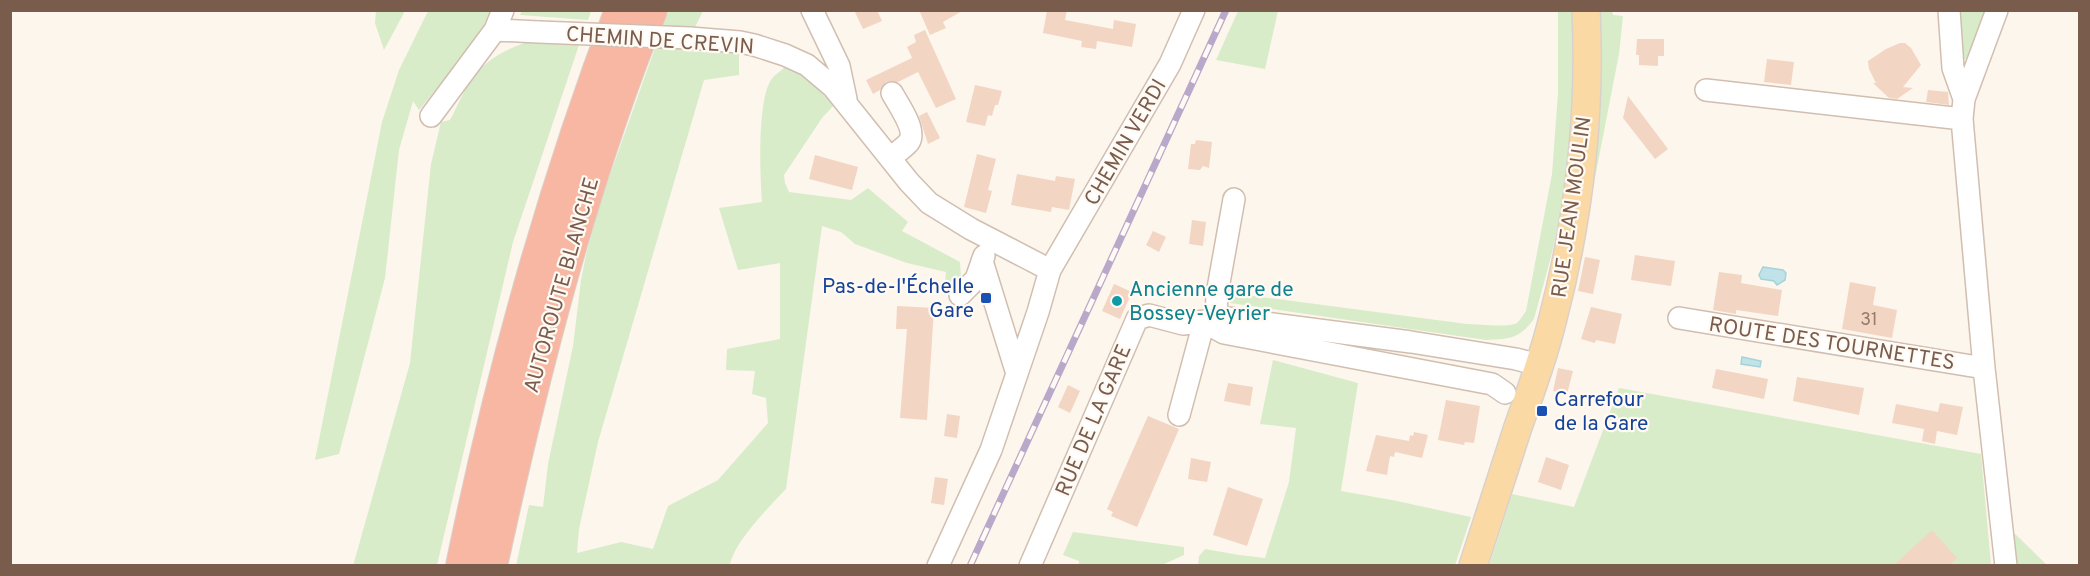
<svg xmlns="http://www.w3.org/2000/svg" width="2090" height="576" viewBox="0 0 2090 576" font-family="Overpass,sans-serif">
<rect width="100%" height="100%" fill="#fdf6ec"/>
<!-- green -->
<path fill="#d8ecc9" d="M376,11H405L384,50L375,23Z
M428,11H493C471,46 446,78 419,110L413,101L399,150L385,278L339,454L315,460L382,122L399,70Z
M522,11V10L591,11L588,20L520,15Z
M669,11H703L693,31L661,29Z
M1238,11H1278L1265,69L1216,60Z
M1558,11H1572C1576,83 1573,159 1557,230C1551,260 1542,289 1534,319C1519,339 1510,339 1486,340L1230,303L1231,293L1467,324C1479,324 1507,328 1517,323C1520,320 1523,315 1526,311L1552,174L1558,93Z
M1601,11H1612L1613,15L1623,16L1619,54L1592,193L1600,118Z
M1955,11H1989L1969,59H1962Z
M535,39L580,42L513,242L437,565L353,566L410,363L431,164L441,122L450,120C457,107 462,94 470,82C484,59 511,47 535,39Z
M656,45L684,47L683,51L739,53V75L704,80L598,442L579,529L577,553L621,542L653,549L668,506L718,480L768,423L766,398L752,394L755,371L726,370L727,349L780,339V263L738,270L719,208L762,202C760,175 757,102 771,80C774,75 781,71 785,67L803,75L834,105L822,118L784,175L785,183L789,192L851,200L868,188L908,222L902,231L960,262L961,278L952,284L945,282L946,272L907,263L855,244L841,232L822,226L786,489C769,507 734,542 730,565L516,566L529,505L543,507L548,464L573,346L581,280L586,255L600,203Z
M1273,360L1358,383L1341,491L1392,500L1471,517L1455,565H1198L1199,556L1205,549L1239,555L1265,558L1289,482L1296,428L1260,424Z
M1619,388L1981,454L1991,565L1489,566L1512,494L1574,507Z
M2009,528L2047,565H2012Z
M1073,532L1184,547V555L1162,565H1079V561L1063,555Z"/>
<!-- water -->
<path fill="#bfe3e8" stroke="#a5d3da" stroke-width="1.5" d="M1763,267L1783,270L1786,273L1785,280L1777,285L1774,281L1761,279L1759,275Z
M1742,357L1761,361L1760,367L1741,364Z"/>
<!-- building -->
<path fill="#f3d5c3" d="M854,10H877L882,21L863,29Z
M919,10H964L943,22L946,28L930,35Z
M1047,10H1067L1065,20L1113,29L1114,20L1136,24L1132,47L1097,41L1096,49L1081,47L1082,41L1043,33Z
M925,30L956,99L936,108L918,72L898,82H886L880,90L873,94L866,80L912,58L907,47L916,42L914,35Z
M1637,39H1664V56H1658V66L1639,65V55H1636Z
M1900,43H1905L1911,48L1921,65L1903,87L1913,88L1897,99L1889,98L1873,83H1876L1869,69L1868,61L1886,49Z
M1767,59L1794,62L1791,85L1764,82Z
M975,85L1002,91L998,105H995L992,116L988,115L985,126L966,122Z
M1928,90L1948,92L1949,105L1926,102Z
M1628,96L1668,149L1655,159L1623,118Z
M927,112L940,138L928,144L919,116Z
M1196,140L1212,142L1209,168L1203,166L1200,170L1188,169L1191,144H1195Z
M977,154L996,159L988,190L992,191L986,213L964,207Z
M815,155L858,167L852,190L809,179Z
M1017,174L1055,181L1056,176L1075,179L1069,210L1052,207L1051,212L1011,205Z
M1192,220L1206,222L1203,246L1189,244Z
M1153,231L1166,237L1159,252L1146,245Z
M1635,255L1675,261L1671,286L1631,280Z
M1585,257L1600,260L1593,294L1578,291Z
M1719,272L1742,275L1741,283L1782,290L1778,316L1736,310V314L1713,310Z
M1850,282L1876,287L1873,305L1897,310L1892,338L1842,329Z
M1114,284L1132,292L1120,319L1102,311Z
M897,306L934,308L927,420L900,418L907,329H896Z
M1591,307L1622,314L1615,344L1596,340L1595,343L1581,339Z
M1558,368L1573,371L1567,394L1553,391Z
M1716,369L1768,379L1764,399L1712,388Z
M1797,377L1864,388L1859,415L1793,401Z
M1228,383L1253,387L1250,406L1224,401Z
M1068,385L1080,391L1070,413L1058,407Z
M1446,400L1480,406L1474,443L1465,442L1464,445L1438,440Z
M1940,403L1963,407L1957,435L1937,431L1935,444L1922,441L1924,429L1892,423L1896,404L1938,412Z
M947,414L960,416L957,438L944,436Z
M1148,416L1179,429L1137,527L1111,516L1113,512L1107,509Z
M1414,432L1428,435L1422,458L1395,452L1394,457L1390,456L1387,475L1366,471L1376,435L1409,441L1410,435L1413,436Z
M1546,457L1569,465L1561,490L1538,482Z
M1191,458L1211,462L1207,482L1188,479Z
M935,477L948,479L944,505L931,503Z
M1228,487L1263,499L1247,546L1213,535Z
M1932,530L1957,558L1949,566H1893Z"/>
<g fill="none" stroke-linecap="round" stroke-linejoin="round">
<!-- minor casing -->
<g stroke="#d1beb0" stroke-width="24">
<path id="minor" d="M503,10L495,30L539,32
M812,10L839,66L846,99
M1949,10L1953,68L1964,99
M1997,10L1964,99L1962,119L1984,368L2006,566
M690,38L740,42L754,45L785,55L807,65L833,87L909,182L929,203L971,229L1050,270
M1706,90L1962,119
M431,116L495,30
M890,158C896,153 904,148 909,142C917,130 898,104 892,93
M982,261L1017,374
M960,295L976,279L984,256
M1679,318L1984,368
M1216,319L1217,294L1234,199
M1179,415L1204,322L1224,333L1492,384L1505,393
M938,566L991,450L1038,312L1050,270L1170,64L1194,10
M1030,566L1137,319L1149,315L1183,324L1228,318L1411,342L1516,359L1539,365"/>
</g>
<!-- major casing -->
<g stroke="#dad1cd" stroke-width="30">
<path id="major" d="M1473,566C1488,519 1503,473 1518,427C1531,391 1544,355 1553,318C1579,218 1591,113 1586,10"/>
</g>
<!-- highway casing -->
<g stroke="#dad1cd" stroke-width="34">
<path id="highway" d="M462,566C501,376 552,191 621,10
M491,566C532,377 579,190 651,10"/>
</g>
<!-- minor -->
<use href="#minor" stroke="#fff" stroke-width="21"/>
<!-- major -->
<use href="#major" stroke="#fbd9a5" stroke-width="27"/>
<!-- highway -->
<use href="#highway" stroke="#f7b7a3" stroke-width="32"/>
<!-- rail casing -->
<g stroke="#b9a8c9" stroke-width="7">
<path id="rail" d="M970,566L1226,10"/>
</g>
<!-- rail -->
<use href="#rail" stroke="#fffaf3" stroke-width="4.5" stroke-dasharray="14" stroke-linecap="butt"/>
<!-- minor-bridge casing -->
<g stroke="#d1beb0" stroke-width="24" stroke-linecap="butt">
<path id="minor-bridge" d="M539,32L690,38"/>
</g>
<!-- minor-bridge -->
<use href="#minor-bridge" stroke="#fff" stroke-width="21"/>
</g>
<!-- markers -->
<g fill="#1a4fb4" stroke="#fffaf3" stroke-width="2">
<rect x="980" y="292" width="12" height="12" rx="3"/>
<rect x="1536" y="405" width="12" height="12" rx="3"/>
</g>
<circle fill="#0f9aa8" stroke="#fffaf3" stroke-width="2" cx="1117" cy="301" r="6"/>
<g text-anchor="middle" stroke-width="4.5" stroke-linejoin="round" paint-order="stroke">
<!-- number labels -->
<g font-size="18" fill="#987a6a">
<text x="1869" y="325">31</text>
</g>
<!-- street labels -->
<g font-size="21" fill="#7a5c4d" stroke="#fffaf3">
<text transform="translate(660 40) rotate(4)" y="7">CHEMIN DE CREVIN</text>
<text transform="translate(1125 142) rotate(-60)" y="7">CHEMIN VERDI</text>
<text transform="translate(1571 207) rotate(-82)" y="7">RUE JEAN MOULIN</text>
<text transform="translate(561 285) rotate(-74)" y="7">AUTOROUTE BLANCHE</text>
<text transform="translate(1832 343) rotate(9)" y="7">ROUTE DES TOURNETTES</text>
<text transform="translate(1093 420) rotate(-67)" y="7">RUE DE LA GARE</text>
</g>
<!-- transit labels -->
<g font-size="21" fill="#164399" stroke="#fffaf3" text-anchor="end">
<text x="974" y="293">Pas-de-l'Échelle<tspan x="974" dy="24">Gare</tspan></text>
<text x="1554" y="406" text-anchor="start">Carrefour<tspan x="1554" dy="24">de la Gare</tspan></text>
</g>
<!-- culture labels -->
<g font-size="21" fill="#0d838f" stroke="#fffaf3" text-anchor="start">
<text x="1129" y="296">Ancienne gare de<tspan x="1129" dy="24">Bossey-Veyrier</tspan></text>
</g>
</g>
<!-- border -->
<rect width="2090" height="576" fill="none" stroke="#7a5c4d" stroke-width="24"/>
</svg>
